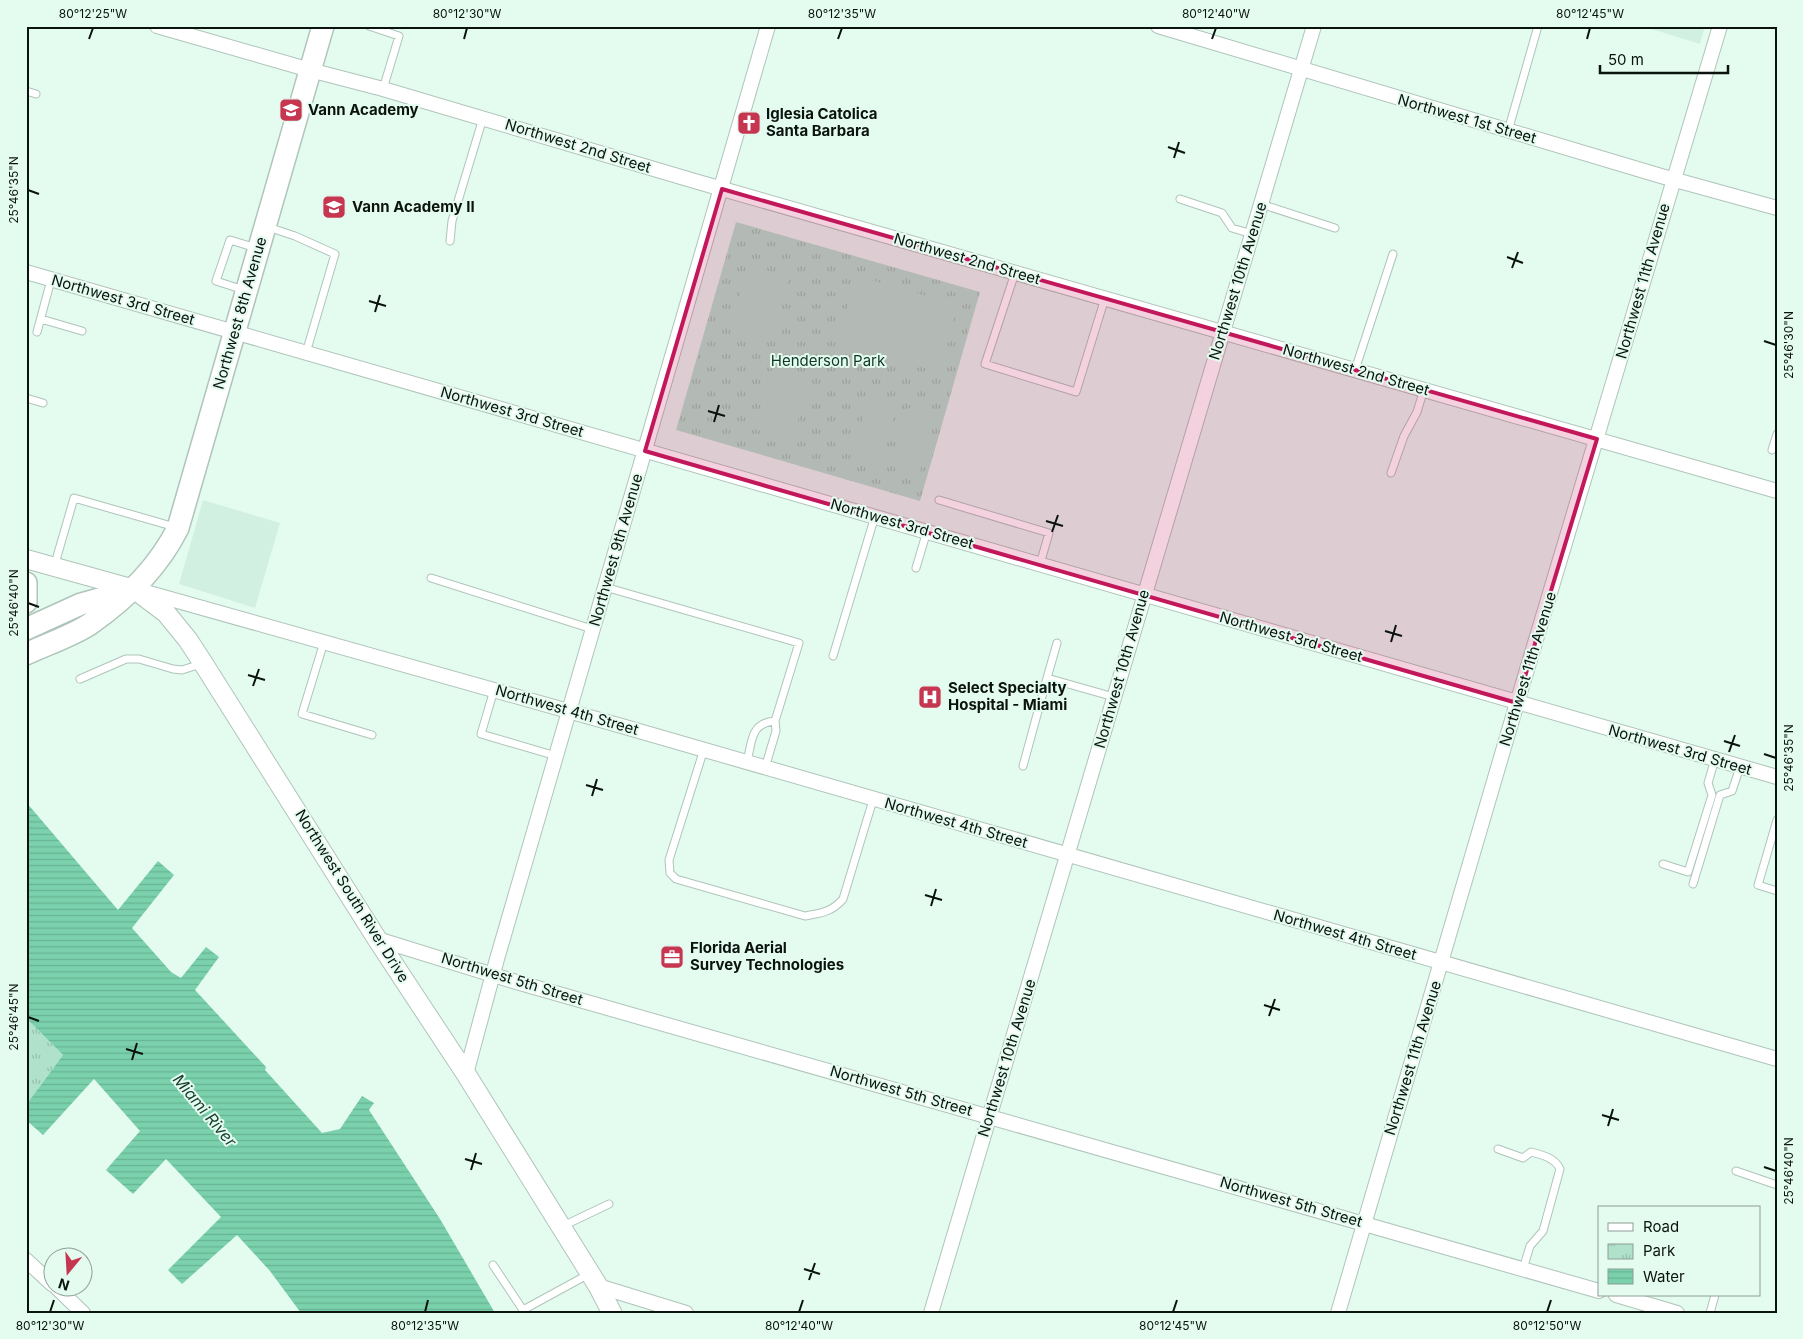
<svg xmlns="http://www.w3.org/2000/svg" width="1803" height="1339" viewBox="0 0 1803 1339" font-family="Inter,sans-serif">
<defs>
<pattern id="park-tufts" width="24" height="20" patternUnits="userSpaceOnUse" patternTransform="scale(1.25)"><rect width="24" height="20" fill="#b0e2cb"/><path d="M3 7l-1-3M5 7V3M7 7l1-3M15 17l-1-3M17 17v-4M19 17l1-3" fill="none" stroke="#96c1ad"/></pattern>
<pattern id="water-rules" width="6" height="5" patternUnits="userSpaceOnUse" patternTransform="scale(1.25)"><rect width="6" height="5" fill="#7ad1ac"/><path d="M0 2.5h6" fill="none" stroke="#68b393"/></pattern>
</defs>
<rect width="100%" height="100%" fill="#e4fbf0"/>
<!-- built -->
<path fill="#d2f0e2" d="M1642,26H1705L1700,44Z
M203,500L280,523L255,608L179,584Z"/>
<!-- park -->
<path fill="url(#park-tufts)" d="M736,222L980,292L920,501L676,430Z
M26,1018L63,1055L26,1105Z"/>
<!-- pitch -->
<path fill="#b0e2cb" d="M749,265L789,277L770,341L730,328Z
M857,276L958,305L939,372L838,343Z
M773,366L811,377L792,440L754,429Z
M869,396L897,404L879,463L852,455Z
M909,408L936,416L919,475L891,466Z"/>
<!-- water -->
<path fill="url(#water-rules)" d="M26,802L118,910L158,861L174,875L132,928L171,972L181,978L206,947L219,957L195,990L266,1067L265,1070L322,1133L340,1129L362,1096L374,1103L369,1110L440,1219L495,1313H301L270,1271L237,1235L182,1284L168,1270L221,1217L166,1159L133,1194L106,1170L140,1131L94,1079L43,1135L26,1120V1105L63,1055L26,1018Z"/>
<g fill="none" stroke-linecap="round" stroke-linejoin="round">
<!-- service casing -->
<g stroke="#afc4ba" stroke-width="9">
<path id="service" d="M369,26L399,36L383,89
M26,91L36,94
M1508,131L1538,26
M1180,199L1222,213L1232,228L1252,234
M1261,204L1335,228
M268,227L295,236L335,254L306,353
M450,241L452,221L483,118
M1015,273L985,364L1076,392L1105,298
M244,290L216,281L230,240L256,248
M41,319L82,331
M37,332L51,280
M1355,370L1393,254
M26,398L43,403
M1772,450L1777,434
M1391,473L1404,436L1417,412L1424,389
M939,500L1049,533L1040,564
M54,567L74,498L175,527
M916,568L927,531
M431,578L592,629
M605,587L799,643L775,721
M324,642L302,714L372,735
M833,656L875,516
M1047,678L1057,643
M80,679L126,659H139L173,669L182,670L201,664
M494,690L481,734L556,756
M704,749L669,860L670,873L676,879L805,916C821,913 832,912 843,899L873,800
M747,762C752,742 750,723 775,721L776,731L765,768
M1023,766L1047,678L1114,697
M1777,820L1758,885L1777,891
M1663,864L1688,872L1712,795L1708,783L1715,759
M1693,884L1720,795L1732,791L1740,767
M1498,1149L1523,1158L1531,1152C1543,1155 1555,1158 1560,1169L1543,1231L1530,1246L1523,1269
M1736,1171L1777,1185
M563,1226L609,1204
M493,1265L523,1310L589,1274
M1710,1313L1715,1295"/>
</g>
<!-- minor casing -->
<g stroke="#afc4ba" stroke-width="16">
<path id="minor" d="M157,26L310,70L383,89L698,182L1777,491
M1158,26L1661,176L1777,208
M26,272L1777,777
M142,591L625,727L1777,1059
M377,939L513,981L1599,1291
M466,1074L497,959L768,26
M26,1260L52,1284
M55,1286L83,1313
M598,1286L686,1313
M1616,1295L1677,1313
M931,1313L1314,26
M1338,1313L1517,703L1720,26"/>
</g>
<!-- tertiary casing -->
<g stroke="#afc4ba" stroke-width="20">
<path id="tertiary" d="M26,559L134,589"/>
</g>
<!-- secondary casing -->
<g stroke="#afc4ba" stroke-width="21">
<path id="secondary" d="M134,589L166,613L188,640L203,663L377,939L466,1074L598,1286L612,1313"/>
</g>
<!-- primary casing -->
<g stroke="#afc4ba" stroke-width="24">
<path id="primary" d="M26,583V602
M26,629L81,604L124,592
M26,654C45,645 74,635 90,624C126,599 158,568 178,528L323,26"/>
</g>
<!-- service -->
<use href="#service" stroke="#fff" stroke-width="7"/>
<!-- minor -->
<use href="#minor" stroke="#fff" stroke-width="14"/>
<!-- tertiary -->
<use href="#tertiary" stroke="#fff" stroke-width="18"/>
<!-- secondary -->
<use href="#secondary" stroke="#fff" stroke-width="19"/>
<!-- primary -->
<use href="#primary" stroke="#fff" stroke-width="21"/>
</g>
<!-- marked area -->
<path fill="#c2185b" fill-opacity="0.2" stroke="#c2185b" stroke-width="4" stroke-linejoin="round" d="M722,189L1597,439L1517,703L645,451Z"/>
<!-- ticks -->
<path fill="none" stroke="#0b130f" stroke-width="2" d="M89,39L93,28M464,39L467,28M838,39L842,28M1212,39L1216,28M1587,39L1590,28M1168,147L1185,153M1174,158L1179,142M28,190L39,194M1507,257L1523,263M1512,268L1518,252M369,301L386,306M375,312L380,295M1764,341L1776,345M708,411L725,416M714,422L719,405M1046,521L1063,526M1052,532L1058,515M28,603L39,607M1385,631L1402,636M1391,642L1396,625M248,675L265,680M253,686L259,669M1724,741L1740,746M1729,752L1735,735M1764,754L1776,758M586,785L603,790M592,796L597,779M925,895L942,900M931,906L936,889M1264,1005L1280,1010M1269,1016L1275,999M28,1017L39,1021M126,1049L143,1054M132,1060L137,1043M1602,1115L1619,1120M1608,1126L1613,1109M465,1159L482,1164M1764,1167L1776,1171M471,1170L476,1153M804,1269L820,1274M809,1280L815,1263M50,1312L54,1300M425,1312L428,1300M799,1312L803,1300M1173,1312L1177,1300M1547,1312L1551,1300"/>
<!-- icons -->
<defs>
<g id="school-square" transform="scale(1.25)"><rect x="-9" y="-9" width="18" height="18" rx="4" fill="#c63650" stroke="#e4fbf0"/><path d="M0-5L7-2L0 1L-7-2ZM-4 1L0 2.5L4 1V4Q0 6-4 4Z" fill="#fff"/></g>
<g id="church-square" transform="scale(1.25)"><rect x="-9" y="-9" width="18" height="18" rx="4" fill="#c63650" stroke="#e4fbf0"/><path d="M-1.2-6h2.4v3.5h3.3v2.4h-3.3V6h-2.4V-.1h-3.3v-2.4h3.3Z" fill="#fff"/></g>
<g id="hospital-square" transform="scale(1.25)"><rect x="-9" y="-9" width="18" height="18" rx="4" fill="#c63650" stroke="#e4fbf0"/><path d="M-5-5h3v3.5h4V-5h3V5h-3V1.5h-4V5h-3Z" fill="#fff"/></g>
<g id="office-square" transform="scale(1.25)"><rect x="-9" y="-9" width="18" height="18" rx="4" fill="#c63650" stroke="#e4fbf0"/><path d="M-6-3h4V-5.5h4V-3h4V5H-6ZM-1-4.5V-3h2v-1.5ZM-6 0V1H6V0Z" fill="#fff"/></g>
</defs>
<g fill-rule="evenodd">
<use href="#school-square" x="291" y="110"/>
<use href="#church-square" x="749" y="123"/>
<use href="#school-square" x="334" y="207"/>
<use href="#hospital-square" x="930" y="697"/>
<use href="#office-square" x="672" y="957"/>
</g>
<g text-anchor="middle" stroke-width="4" stroke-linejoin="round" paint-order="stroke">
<!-- poi labels -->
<g font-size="15" font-weight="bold" fill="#0b130f" stroke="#e4fbf0" text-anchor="start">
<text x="308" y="115">Vann Academy</text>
<text x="766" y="119">Iglesia Catolica<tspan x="766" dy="17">Santa Barbara</tspan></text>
<text x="352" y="212">Vann Academy II</text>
<text x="948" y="693">Select Specialty<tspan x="948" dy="17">Hospital - Miami</tspan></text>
<text x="690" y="953">Florida Aerial<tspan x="690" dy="17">Survey Technologies</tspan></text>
</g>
<!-- street labels -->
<g font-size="15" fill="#0b130f" stroke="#e4fbf0">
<text transform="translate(1467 119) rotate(16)" y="5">Northwest 1st Street</text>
<text transform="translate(578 146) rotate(17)" y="5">Northwest 2nd Street</text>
<text transform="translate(967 259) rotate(16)" y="5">Northwest 2nd Street</text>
<text transform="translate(1238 281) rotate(-73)" y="5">Northwest 10th Avenue</text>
<text transform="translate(1643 281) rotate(-74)" y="5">Northwest 11th Avenue</text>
<text transform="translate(123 300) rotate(16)" y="5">Northwest 3rd Street</text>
<text transform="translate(240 313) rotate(-74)" y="5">Northwest 8th Avenue</text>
<text transform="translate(1356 370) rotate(16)" y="5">Northwest 2nd Street</text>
<text transform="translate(512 412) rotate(16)" y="5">Northwest 3rd Street</text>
<text transform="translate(902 524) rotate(16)" y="5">Northwest 3rd Street</text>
<text transform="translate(616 550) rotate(-74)" y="5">Northwest 9th Avenue</text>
<text transform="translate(1291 637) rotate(16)" y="5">Northwest 3rd Street</text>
<text transform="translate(1122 669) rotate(-74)" y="5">Northwest 10th Avenue</text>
<text transform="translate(1528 669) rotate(-73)" y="5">Northwest 11th Avenue</text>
<text transform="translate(567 710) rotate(16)" y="5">Northwest 4th Street</text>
<text transform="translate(1680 750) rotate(16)" y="5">Northwest 3rd Street</text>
<text transform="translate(956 823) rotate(16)" y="5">Northwest 4th Street</text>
<text transform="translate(352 896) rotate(58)" y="5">Northwest South River Drive</text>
<text transform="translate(1345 935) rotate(16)" y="5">Northwest 4th Street</text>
<text transform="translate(512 979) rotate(17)" y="5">Northwest 5th Street</text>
<text transform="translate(1007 1058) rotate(-73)" y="5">Northwest 10th Avenue</text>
<text transform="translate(1413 1058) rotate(-73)" y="5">Northwest 11th Avenue</text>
<text transform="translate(901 1091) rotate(16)" y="5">Northwest 5th Street</text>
<text transform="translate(1291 1202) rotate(16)" y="5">Northwest 5th Street</text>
</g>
<!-- park labels -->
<g font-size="15" fill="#103729" stroke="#e4fbf0">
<text x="828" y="366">Henderson Park</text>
</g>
<!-- water labels -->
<g font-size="16" font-style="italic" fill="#153c2d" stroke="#e4fbf0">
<text transform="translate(205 1110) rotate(50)" y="6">Miami River</text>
</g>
</g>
<!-- border -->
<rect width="1803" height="1339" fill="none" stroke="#e4fbf0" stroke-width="55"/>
<!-- legend -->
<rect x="1598" y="1206" width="162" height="90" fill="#e4fbf0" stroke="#8d9e96"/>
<rect x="1608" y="1223" width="25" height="8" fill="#ffffff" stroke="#8d9e96"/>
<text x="1643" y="1232" font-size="15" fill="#0b130f">Road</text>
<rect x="1608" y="1244" width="25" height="15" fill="url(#park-tufts)" stroke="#8d9e96"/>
<text x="1643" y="1256" font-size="15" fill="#0b130f">Park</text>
<rect x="1608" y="1269" width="25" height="15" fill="url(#water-rules)" stroke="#8d9e96"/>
<text x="1643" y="1282" font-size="15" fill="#0b130f">Water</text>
<!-- north arrow -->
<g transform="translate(68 1272) rotate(198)"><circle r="24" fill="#e4fbf0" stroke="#8d9e96"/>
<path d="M0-4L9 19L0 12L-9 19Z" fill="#c63650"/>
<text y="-8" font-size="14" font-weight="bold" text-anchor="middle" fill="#0b130f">N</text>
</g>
<!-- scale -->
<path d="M1600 65v8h128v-8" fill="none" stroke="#0b130f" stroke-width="2.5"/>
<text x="1608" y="65" font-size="15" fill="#0b130f" stroke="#e4fbf0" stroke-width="4" paint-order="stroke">50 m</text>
<rect x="28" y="28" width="1748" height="1284" fill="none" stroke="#0b130f" stroke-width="2"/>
<g font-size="12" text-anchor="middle" fill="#0b130f">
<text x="93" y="18">80°12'25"W</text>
<text x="467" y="18">80°12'30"W</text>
<text x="842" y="18">80°12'35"W</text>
<text x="1216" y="18">80°12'40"W</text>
<text x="1590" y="18">80°12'45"W</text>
<text transform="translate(14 190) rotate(-90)" y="4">25°46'35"N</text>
<text transform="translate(1789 345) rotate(-90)" y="4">25°46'30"N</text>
<text transform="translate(14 603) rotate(-90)" y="4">25°46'40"N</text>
<text transform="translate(1789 758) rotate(-90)" y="4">25°46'35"N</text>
<text transform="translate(14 1017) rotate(-90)" y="4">25°46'45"N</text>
<text transform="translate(1789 1171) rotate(-90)" y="4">25°46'40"N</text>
<text x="50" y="1330">80°12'30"W</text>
<text x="425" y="1330">80°12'35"W</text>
<text x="799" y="1330">80°12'40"W</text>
<text x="1173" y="1330">80°12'45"W</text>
<text x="1547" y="1330">80°12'50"W</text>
</g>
</svg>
